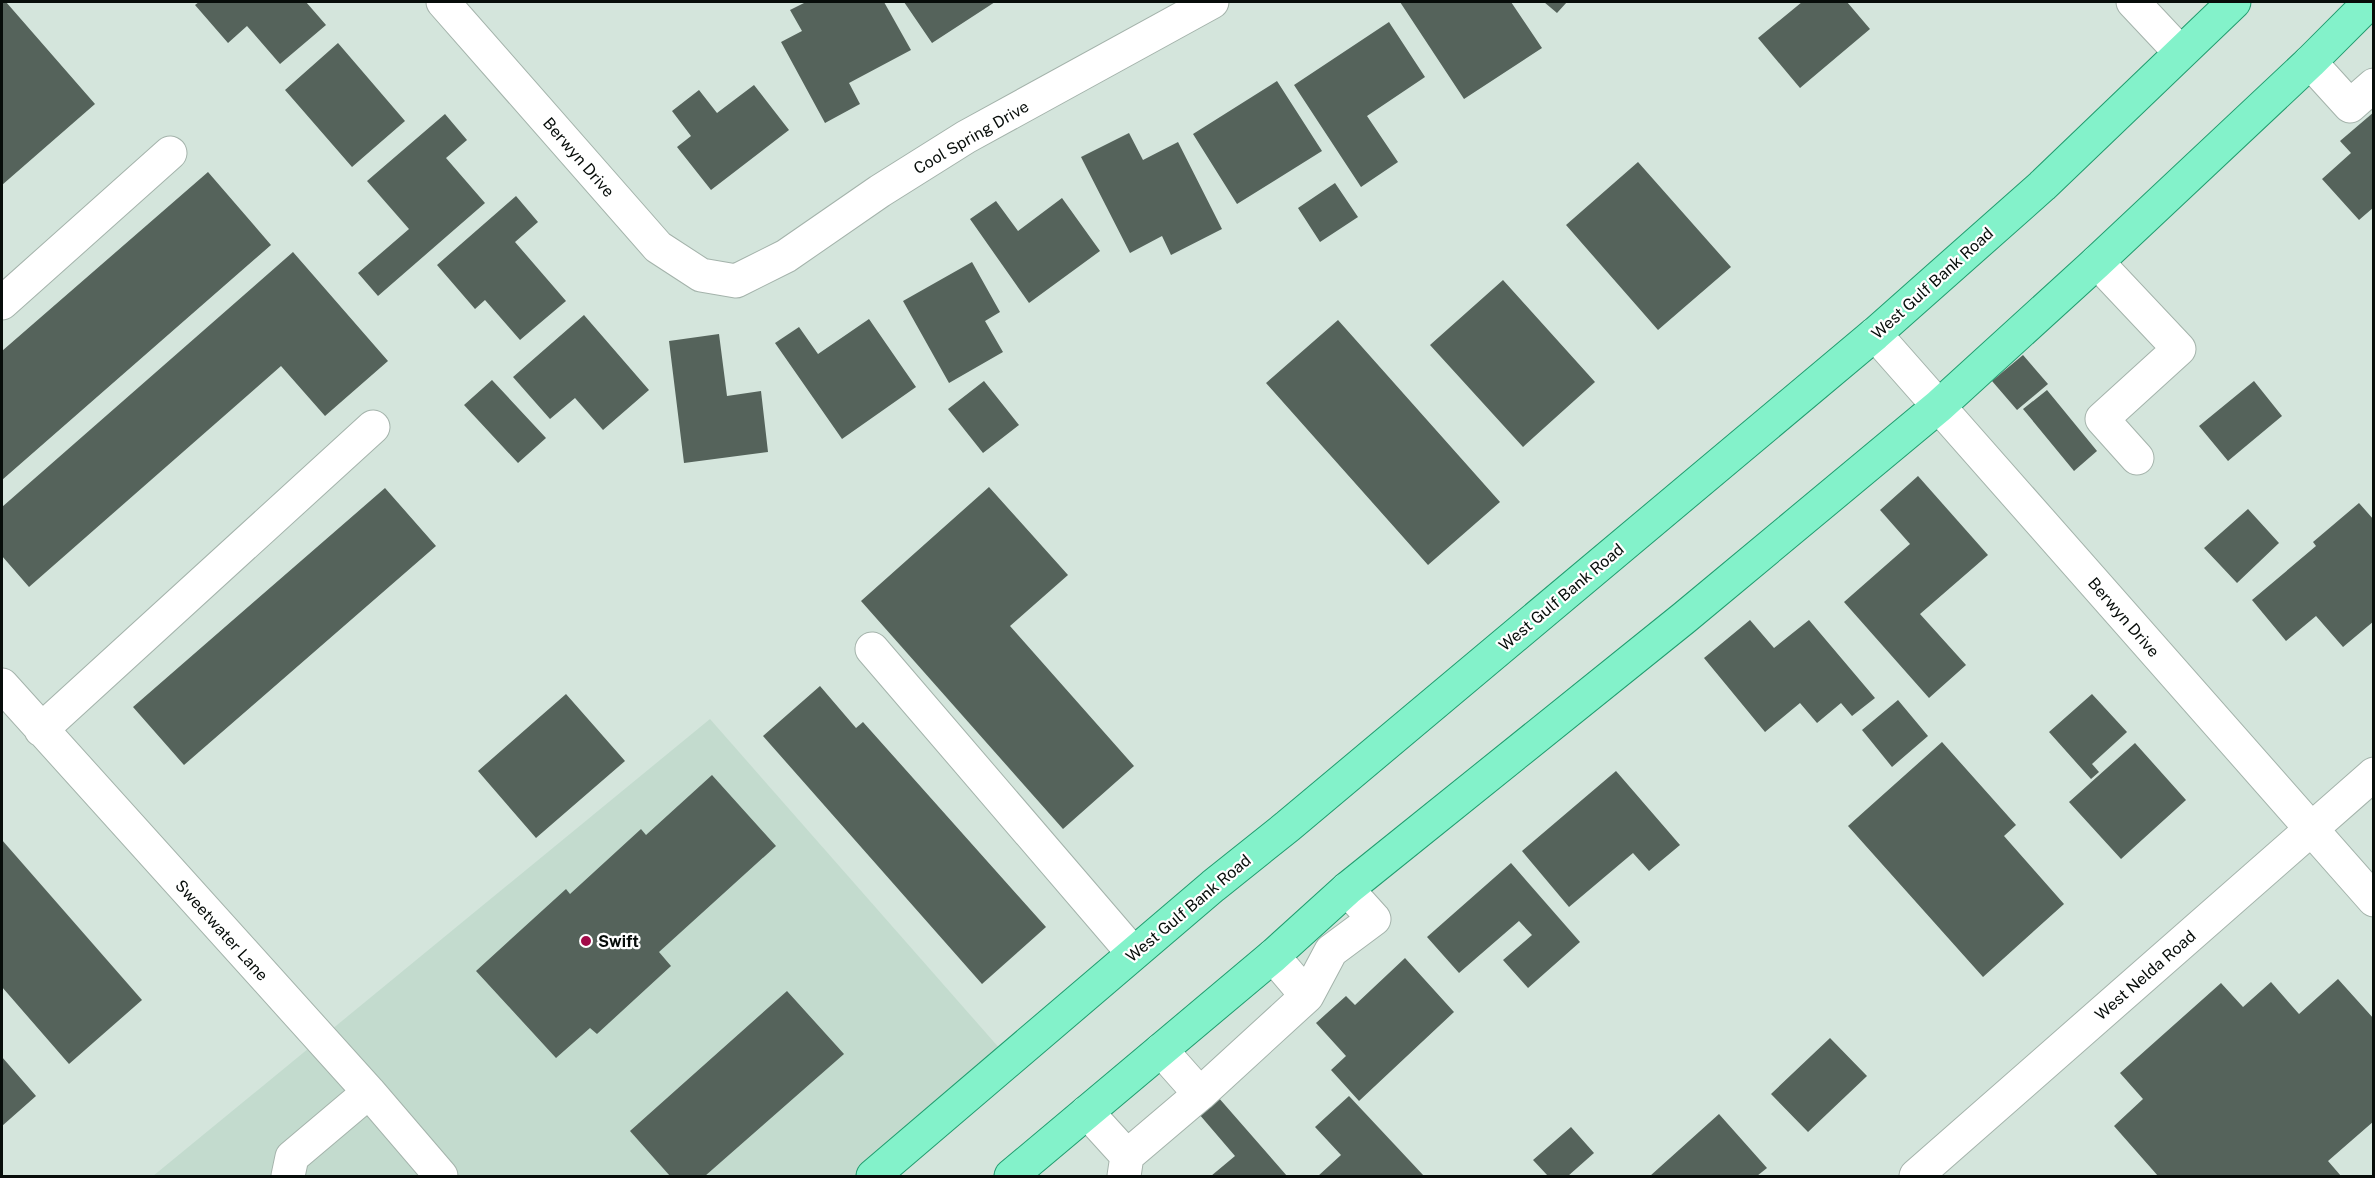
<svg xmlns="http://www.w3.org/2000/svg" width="2375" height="1178" viewBox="0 0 2375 1178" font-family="'Public Sans',sans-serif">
<rect width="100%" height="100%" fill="#d4e5dc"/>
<!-- built -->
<path fill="#c3dbce" d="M710,719L1001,1050L856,1176H153Z"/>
<!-- building -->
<path fill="#55635b" d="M2,2H6L95,104L2,185Z
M199,2H306L326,25L280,64L247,26L228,43L195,5Z
M806,2H884L911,50L849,83L860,104L825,123L781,42L802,31L790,10Z
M904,2H995L932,43Z
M1400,2H1511L1542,48L1464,99Z
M1544,2H1567L1557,13Z
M1802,2H1847L1870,29L1800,88L1758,38Z
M1389,22L1425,77L1367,116L1398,162L1361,187L1294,85Z
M338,43L405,121L352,167L285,90Z
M1277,81L1322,151L1237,204L1193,134Z
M754,85L789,130L711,190L677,147L691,136L672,111L699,90L717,113Z
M2374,112V207L2359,220L2322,179L2351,153L2340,141Z
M445,114L467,140L446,158L485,203L378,296L358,273L409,229L367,181Z
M1129,133L1143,160L1178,142L1222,229L1171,255L1162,236L1130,253L1081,157Z
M1638,162L1731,267L1658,330L1566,225Z
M208,172L271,245L2,480V351Z
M1335,183L1358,217L1320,242L1298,208Z
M516,196L538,222L515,242L566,301L520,340L485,300L475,309L437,265Z
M1062,198L1100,251L1029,303L970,219L996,201L1018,231Z
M293,252L388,361L325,416L281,366L29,587L2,556V507Z
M972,262L1000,312L985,321L1003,352L949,383L903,301Z
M1503,280L1595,382L1523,447L1430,345Z
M584,315L649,390L603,430L575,398L550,419L513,377Z
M869,319L916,387L842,439L775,343L799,327L818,354Z
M1338,320L1500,502L1428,565L1266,383Z
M719,334L727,396L761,391L768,452L684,463L669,341Z
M2023,355L2048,384L2017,410L1992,381Z
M492,380L546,438L518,463L464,405Z
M984,381L1019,425L983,453L948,409Z
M2254,381L2282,416L2228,461L2199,426Z
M2047,390L2097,451L2074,471L2023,409Z
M1918,476L1988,555L1920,614L1966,665L1929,698L1844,602L1910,544L1880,510Z
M989,487L1068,575L1010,626L1134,766L1063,829L861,601Z
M385,488L436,546L184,765L133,707Z
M2359,503L2374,520V621L2343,647L2316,616L2286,641L2252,600L2316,546L2313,542Z
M2248,509L2279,543L2237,583L2204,548Z
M1750,620L1774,648L1809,620L1875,698L1852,716L1841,703L1817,723L1800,703L1765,732L1704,658Z
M820,686L856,728L863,722L1046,927L982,984L763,736Z
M566,694L625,761L536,838L478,771Z
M2092,694L2127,732L2092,764L2099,772L2091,779L2049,732Z
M1898,700L1928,736L1892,767L1862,730Z
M1942,742L2016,825L2004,836L2064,904L1983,977L1848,826Z
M2135,743L2186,800L2121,859L2069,802Z
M1616,771L1680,845L1649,871L1633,853L1569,907L1522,851Z
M712,775L776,846L659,952L671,966L597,1034L590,1028L556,1058L476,971L566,889L570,894L641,829L646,835Z
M2,840L142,1000L69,1064L2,987Z
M1511,863L1580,942L1528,988L1503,960L1532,935L1519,921L1459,973L1427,937Z
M1405,958L1454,1012L1359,1101L1331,1070L1346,1056L1316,1023L1346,996L1355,1005Z
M2338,979L2374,1019V1121L2328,1161L2341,1176H2158L2114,1126L2143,1099L2120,1073L2221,983L2243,1007L2271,982L2299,1014Z
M787,991L844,1054L705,1176H670L630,1131Z
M1830,1038L1867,1076L1808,1132L1771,1094Z
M2,1057L36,1096L2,1126Z
M1349,1096L1424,1176H1318L1341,1155L1315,1127Z
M1218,1097L1287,1176H1211L1235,1156L1199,1114Z
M1719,1114L1767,1168L1757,1176H1650Z
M1571,1127L1594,1153L1568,1176H1548L1533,1160Z"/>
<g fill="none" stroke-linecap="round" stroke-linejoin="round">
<!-- minor casing -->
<g stroke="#a4b3ab" stroke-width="35">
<path id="minor" d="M443,2L658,247L701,275L736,281L786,256L880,191L966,137L1212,2
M2133,2L2180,52
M2310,62L2350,106L2374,85
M2097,262L2179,349L2102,419L2137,458
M2,303L170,153
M1875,334L2374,900
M872,649L1133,953
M2,685L369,1092L441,1176
M41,730L373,427
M1307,996L1331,951L1374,919L1347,889
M1200,1094L1307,996L1273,956
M1087,1112L1127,1156L1124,1176
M1127,1156L1200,1094L1161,1050
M288,1176L292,1157L369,1092
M1916,1176L2374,774"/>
</g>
<!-- major casing -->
<g stroke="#229c6f" stroke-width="35">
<path id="major" d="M873,1176L1213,886L1288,826L1875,334L2042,186L2234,2
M1011,1176L1273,956L1347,889L1684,618L1939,406L2097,262L2310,62L2370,2"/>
</g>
<!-- minor -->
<use href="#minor" stroke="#fff" stroke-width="33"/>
<!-- major -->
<use href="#major" stroke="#83f2ca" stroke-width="33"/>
</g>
<!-- markers -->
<circle fill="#a20a48" stroke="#fff" stroke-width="2" cx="586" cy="941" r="6"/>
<g text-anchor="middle" stroke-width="4.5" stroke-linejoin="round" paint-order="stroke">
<!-- street labels -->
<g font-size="16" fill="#070d0a" stroke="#fff">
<text transform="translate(971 137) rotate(-30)" y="6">Cool Spring Drive</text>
<text transform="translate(579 157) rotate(49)" y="6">Berwyn Drive</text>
<text transform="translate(1932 283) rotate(-42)" y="6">West Gulf Bank Road</text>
<text transform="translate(1561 597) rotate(-40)" y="6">West Gulf Bank Road</text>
<text transform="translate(2124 617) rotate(49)" y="6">Berwyn Drive</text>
<text transform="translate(1188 908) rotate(-40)" y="6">West Gulf Bank Road</text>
<text transform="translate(222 930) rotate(48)" y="6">Sweetwater Lane</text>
<text transform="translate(2145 975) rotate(-41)" y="6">West Nelda Road</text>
</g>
<!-- poi labels -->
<g font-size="16" font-weight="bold" fill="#070d0a" stroke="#fff" text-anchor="start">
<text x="598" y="947">Swift</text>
</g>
</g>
<!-- border -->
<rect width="2375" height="1178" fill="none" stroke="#070d0a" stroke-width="6"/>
</svg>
